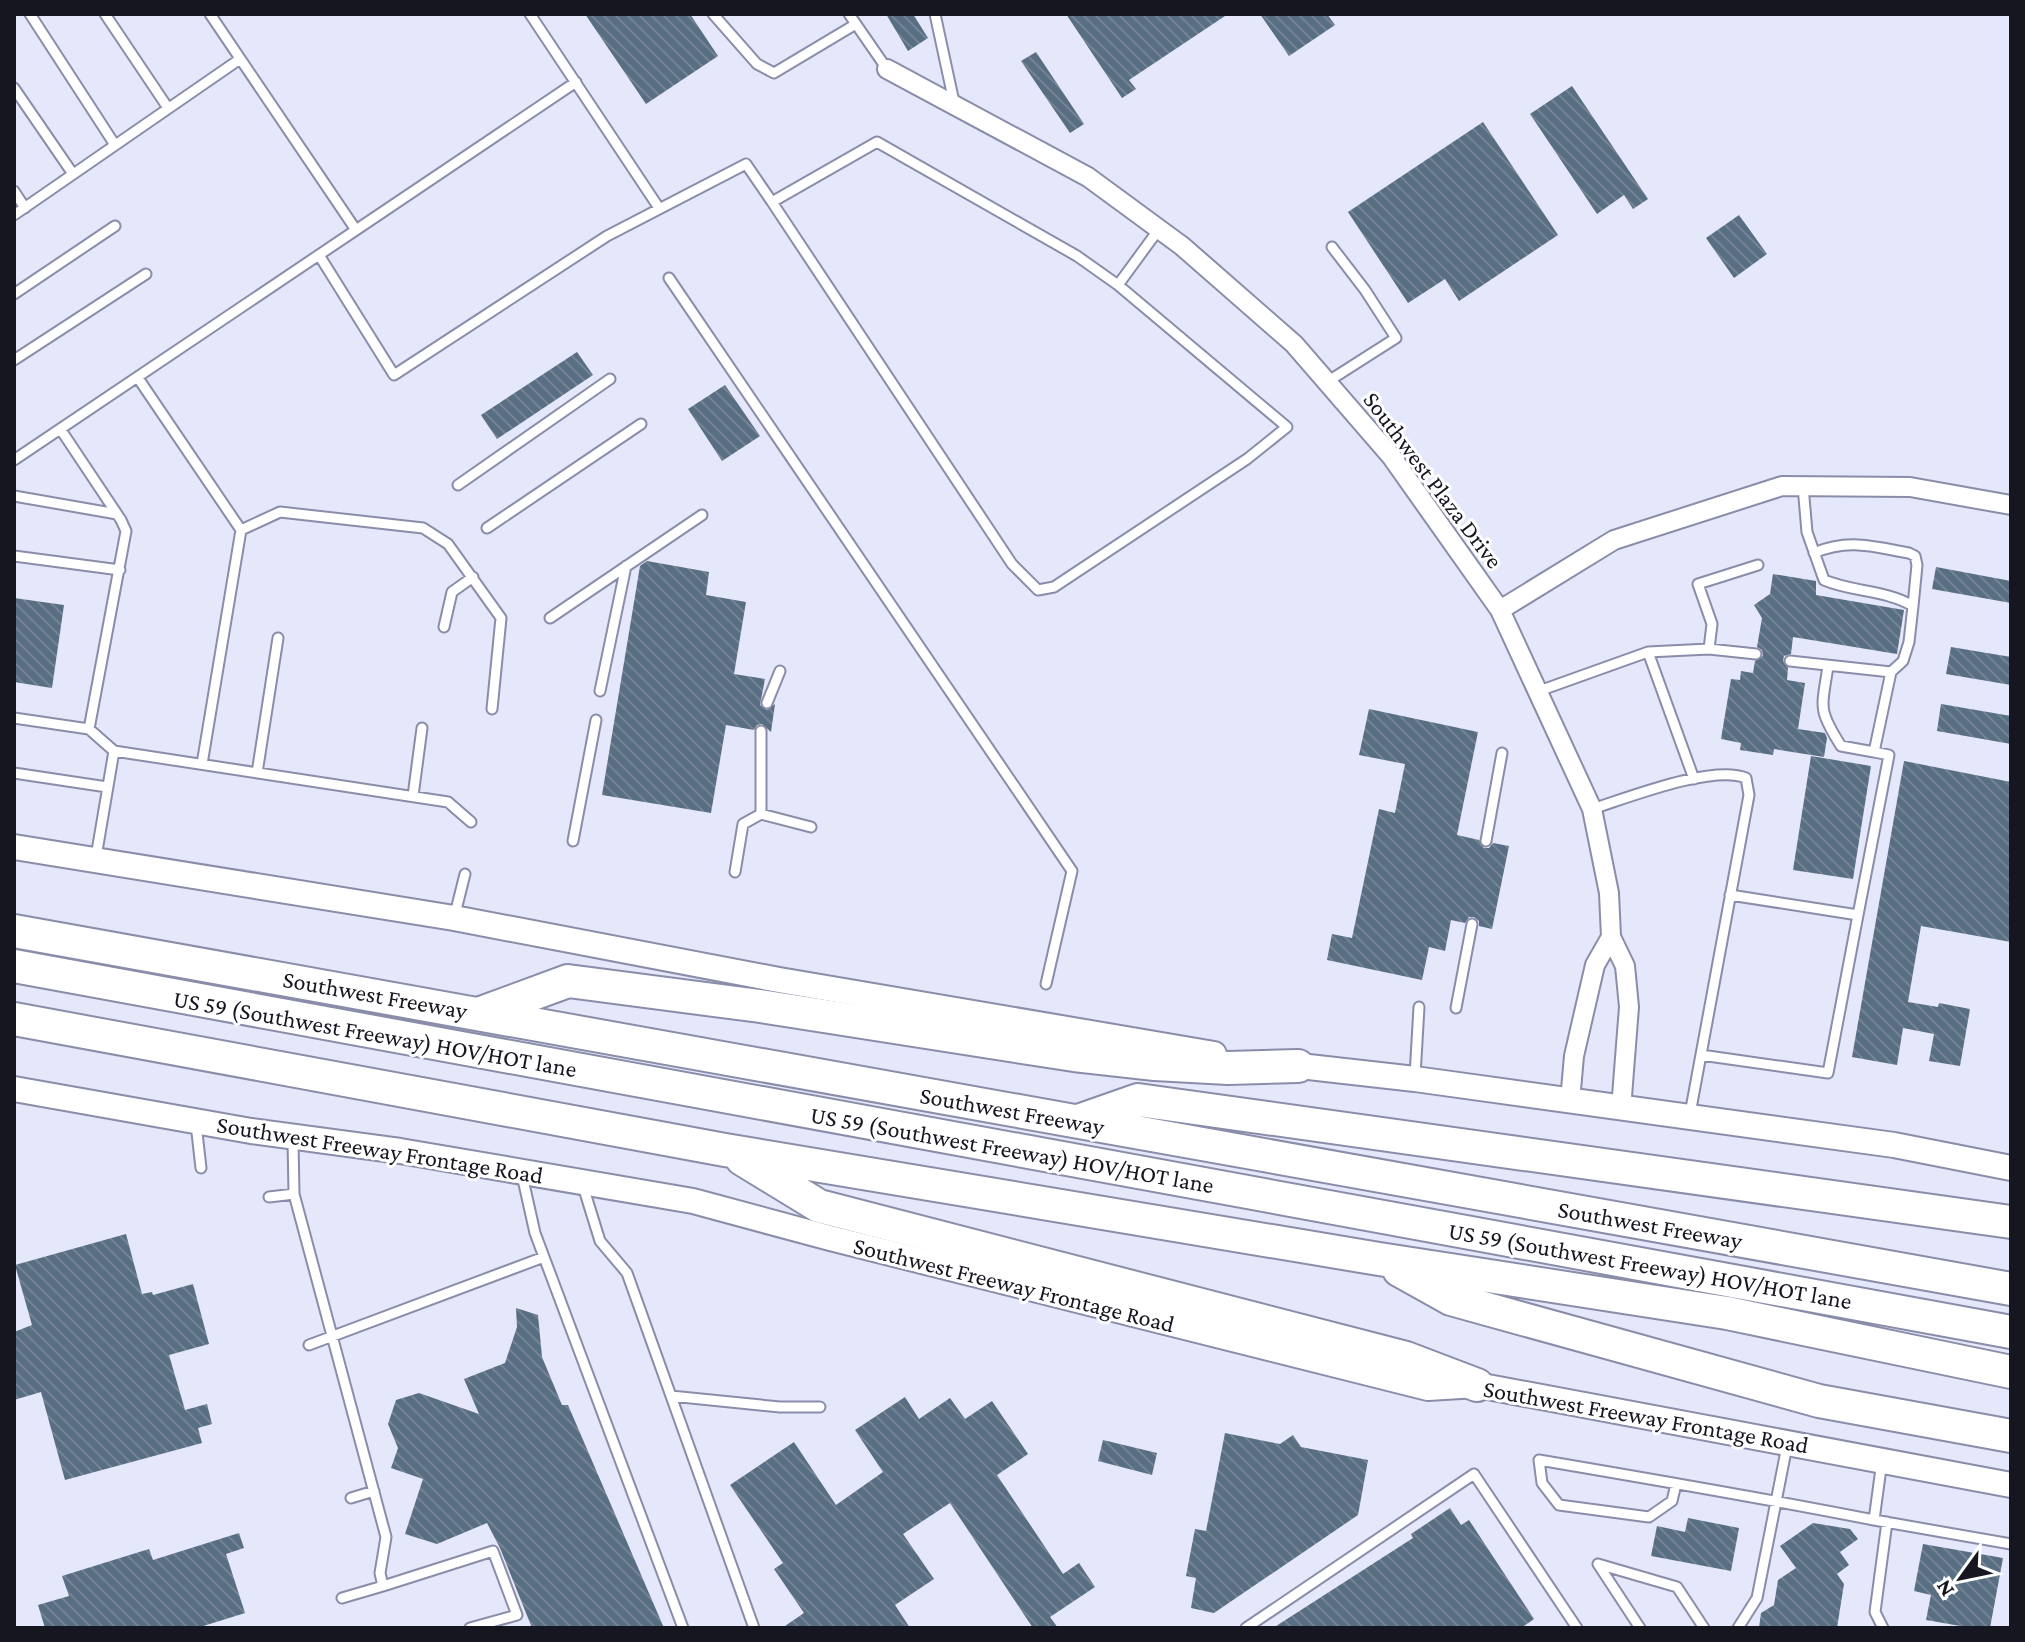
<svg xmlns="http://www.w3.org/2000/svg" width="2025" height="1642" viewBox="0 0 2025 1642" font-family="'Crimson Pro',serif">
<defs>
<pattern id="building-back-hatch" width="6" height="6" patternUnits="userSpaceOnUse" patternTransform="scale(2)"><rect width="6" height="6" fill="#586e83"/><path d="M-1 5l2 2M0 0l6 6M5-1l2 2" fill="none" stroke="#758494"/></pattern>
</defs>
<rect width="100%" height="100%" fill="#e5e7fa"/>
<!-- building -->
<path fill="url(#building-back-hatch)" d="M585,14H690L718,56L646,104Z
M886,14H913L928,38L908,51Z
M1066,14H1228L1129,80L1136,89L1122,98Z
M1260,14H1327L1335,25L1289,56Z
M1036,52L1084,124L1070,133L1021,61Z
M1572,86L1648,199L1633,209L1624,195L1597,214L1530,114Z
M1483,122L1558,235L1459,301L1445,279L1408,303L1348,212Z
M1739,215L1767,254L1734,278L1706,238Z
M577,352L593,375L497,439L481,415Z
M725,385L760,436L722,461L688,409Z
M647,561L709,572L706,595L746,602L734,674L765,679L760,705L767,710L775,704L771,732L762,724L757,725L754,730L726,725L711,813L602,795L640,566Z
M1936,567L2011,581V603L1932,589Z
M1773,574L1816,581V595L1904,610L1897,654L1793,637L1791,654L1784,656L1783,661L1788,668L1787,680L1805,683L1798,729L1825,733L1827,738L1824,757L1774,749L1773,755L1740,750L1741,743L1721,739L1731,679L1740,680L1741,671L1753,673L1755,661L1763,656L1762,650L1757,647L1762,618L1754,605L1770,594Z
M14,598L64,605L52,688L14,682Z
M1951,647L2011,657V685L1946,674Z
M1941,704L2011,716V744L1937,731Z
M1369,709L1478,732L1457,835L1479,840L1484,848H1489L1493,843L1509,846L1492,929L1479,926V921L1474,917H1469L1465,923L1451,920L1445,951L1429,947L1422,980L1327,960L1332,934L1352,938L1379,809L1395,813L1405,764L1359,755Z
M1811,756L1871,766L1853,879L1793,870Z
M1904,761L2011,782V942L1921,926L1908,1002L1938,1007L1939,1003L1970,1009L1960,1066L1929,1061L1934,1034L1903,1028L1897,1065L1852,1057Z
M126,1234L142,1294L152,1292L153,1295L193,1284L209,1344L169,1355L185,1410L207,1404L212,1424L198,1428L202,1443L65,1480L41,1392L14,1400V1332L32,1325L15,1265Z
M516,1308L538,1315L542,1357L562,1405H568L664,1628H532L500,1548L487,1523L437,1544L405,1534L423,1479L391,1468L398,1448L388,1424L396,1400L419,1393L479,1414L464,1379L505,1363L517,1327Z
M905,1397L919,1419L950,1398L965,1419L992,1401L1028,1454L997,1475L1063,1574L1079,1563L1095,1587L1050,1617L1058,1628H1033L950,1503L903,1534L934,1579L895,1605L910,1628H782L804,1613L774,1569L783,1563L730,1485L794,1442L836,1505L883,1472L855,1430Z
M1225,1433L1280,1444L1293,1435L1301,1447L1368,1460L1358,1515L1214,1613L1191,1608L1196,1578L1186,1576L1195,1529L1206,1531Z
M1103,1440L1157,1453L1152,1475L1098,1461Z
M1450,1508L1461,1525L1469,1520L1534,1619L1521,1628H1273L1413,1538L1411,1534Z
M1688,1518L1739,1528L1731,1571L1651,1556L1657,1526L1685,1532Z
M1813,1523L1850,1529L1858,1539L1840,1552L1849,1565L1837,1574L1844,1584L1837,1628H1759L1761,1613L1774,1605L1778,1580L1796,1568L1780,1546Z
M239,1533L244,1548L226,1554L245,1613L197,1628H45L38,1605L69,1596L62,1576L149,1549L153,1560Z
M1923,1544L2003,1558L1990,1628H1972L1926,1620L1931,1595L1914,1591Z"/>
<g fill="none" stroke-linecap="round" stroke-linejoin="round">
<!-- lane casing -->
<g stroke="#8a8da9" stroke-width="13">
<path id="lane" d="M30,14L115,145
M105,14L168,108
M530,14L659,208
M713,14L757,64L774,73L856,24
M849,14L887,69
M935,14L954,102
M14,88L73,174
M14,191L25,208
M772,202L1012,564L1038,590L1054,587L1247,459L1287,427L1118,285
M14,215L240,59
M356,230L576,82
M319,255L394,375L607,236L746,164L772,202L877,142L1077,256L1118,285L1159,229
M669,278L1072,871L1046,984
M14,294L115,226
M14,360L146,274
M138,378L241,530
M1327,382L1396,338L1365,290L1332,247
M61,430L121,520L126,531L89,729
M14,460L356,230L210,14
M458,485L610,379
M1803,486L1807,532L1824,580C1852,592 1886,590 1913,606L1909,642L1903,661L1891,672L1874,752L1889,755L1858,915
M14,496L117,514
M487,528L641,424
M1814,553C1849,538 1874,547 1909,553L1915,556L1917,565L1913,606
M14,556L120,570
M550,618L702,515
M444,627L452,592L473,577
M1648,652L1709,649
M1756,654L1709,649L1712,624L1698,584L1758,565
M1790,661L1891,672
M1828,666C1822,708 1817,708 1841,746L1874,752
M600,691L626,566
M1539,691L1648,652L1694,779
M767,703L780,671
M14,718L89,729L114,751L96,857
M114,751L448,802L471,822
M202,764L241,530L280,512L423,528L448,544L501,618L492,709
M14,773L107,787
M257,773L278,638
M413,796L422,728
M1592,809C1627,798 1713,764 1746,778L1749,795L1690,1114
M761,814L811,827
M573,841L596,720
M1486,841L1502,753
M735,872L743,824L761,814V731
M454,918L465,874
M1456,1008L1472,924
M1701,1055L1828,1073L1858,915L1730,895
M1415,1076L1419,1007
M196,1124L201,1168
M293,1140L294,1194L386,1537L380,1573L383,1586L342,1598
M522,1175L535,1233L683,1628
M583,1186L600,1241L627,1273L754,1628
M269,1197L294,1194
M309,1345L544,1257
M671,1396L780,1407H820
M1882,1461L1874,1520L2011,1544
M1676,1484L1672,1501L1649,1517L1559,1505L1542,1483L1539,1460C1651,1479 1763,1498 1874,1520
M351,1498L374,1491
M1598,1564L1677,1587L1704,1628
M1598,1564L1640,1628
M383,1586L493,1551L517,1615L470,1628
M1246,1628L1474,1474L1577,1628
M1738,1628L1757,1598L1787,1446
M1883,1628L1875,1612L1887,1522"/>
</g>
<!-- street casing -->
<g stroke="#8a8da9" stroke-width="22">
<path id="street" d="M887,69L1088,177L1182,246L1294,344L1391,456L1500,610L1592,809L1609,893L1611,937L1625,966L1629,1007L1621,1109
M1500,610L1614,540L1782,486L1910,487L2011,505
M1570,1101L1574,1056L1595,965L1611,937"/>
</g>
<!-- secondary casing -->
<g stroke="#8a8da9" stroke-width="28">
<path id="secondary" d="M14,847L454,918L779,980L1214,1054
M1282,1064L1415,1079L1894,1145L2011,1168
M14,1089L251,1131L400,1151L693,1201L830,1238L1428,1388L1477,1385L2011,1485"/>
</g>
<!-- highway casing -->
<g stroke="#8a8da9" stroke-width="36">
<path id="highway" d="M14,931L2011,1289
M14,966L2011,1332
M481,1013L568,981L760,1006L1074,1055L1155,1064L1228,1068L1298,1066
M14,1019L725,1150L1379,1259L1727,1313L2011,1372
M1078,1121L1138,1100L2011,1222
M742,1159L819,1206L1406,1358L1477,1385
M1399,1270L1451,1299L1819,1401L2011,1436"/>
</g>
<!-- lane -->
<use href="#lane" stroke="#fff" stroke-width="9"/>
<!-- street -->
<use href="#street" stroke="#fff" stroke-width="18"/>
<!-- secondary -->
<use href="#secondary" stroke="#fff" stroke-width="24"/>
<!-- highway -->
<use href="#highway" stroke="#fff" stroke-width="32"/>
</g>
<g text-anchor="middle" stroke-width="6" stroke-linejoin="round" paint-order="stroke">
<!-- street labels -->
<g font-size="24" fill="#151620" stroke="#fff">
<text transform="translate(1433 480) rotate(53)" y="8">Southwest Plaza Drive</text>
<text transform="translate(375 995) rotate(10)" y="8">Southwest Freeway</text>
<text transform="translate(375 1034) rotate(10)" y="8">US 59 (Southwest Freeway) HOV/HOT lane</text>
<text transform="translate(1012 1111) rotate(10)" y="8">Southwest Freeway</text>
<text transform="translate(380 1150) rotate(9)" y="8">Southwest Freeway Frontage Road</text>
<text transform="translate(1012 1150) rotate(10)" y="8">US 59 (Southwest Freeway) HOV/HOT lane</text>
<text transform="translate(1650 1225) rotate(10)" y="8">Southwest Freeway</text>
<text transform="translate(1650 1266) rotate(10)" y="8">US 59 (Southwest Freeway) HOV/HOT lane</text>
<text transform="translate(1014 1285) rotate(14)" y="8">Southwest Freeway Frontage Road</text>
<text transform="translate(1646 1417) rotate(10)" y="8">Southwest Freeway Frontage Road</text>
</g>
</g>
<!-- border -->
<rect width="2025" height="1642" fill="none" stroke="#151620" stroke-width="32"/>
<!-- north arrow -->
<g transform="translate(1961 1578) rotate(237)" stroke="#ffffff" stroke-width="6" paint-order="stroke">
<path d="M0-6L14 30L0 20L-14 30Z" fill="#151620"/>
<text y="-12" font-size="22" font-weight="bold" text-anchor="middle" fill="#151620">N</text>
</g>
</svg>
